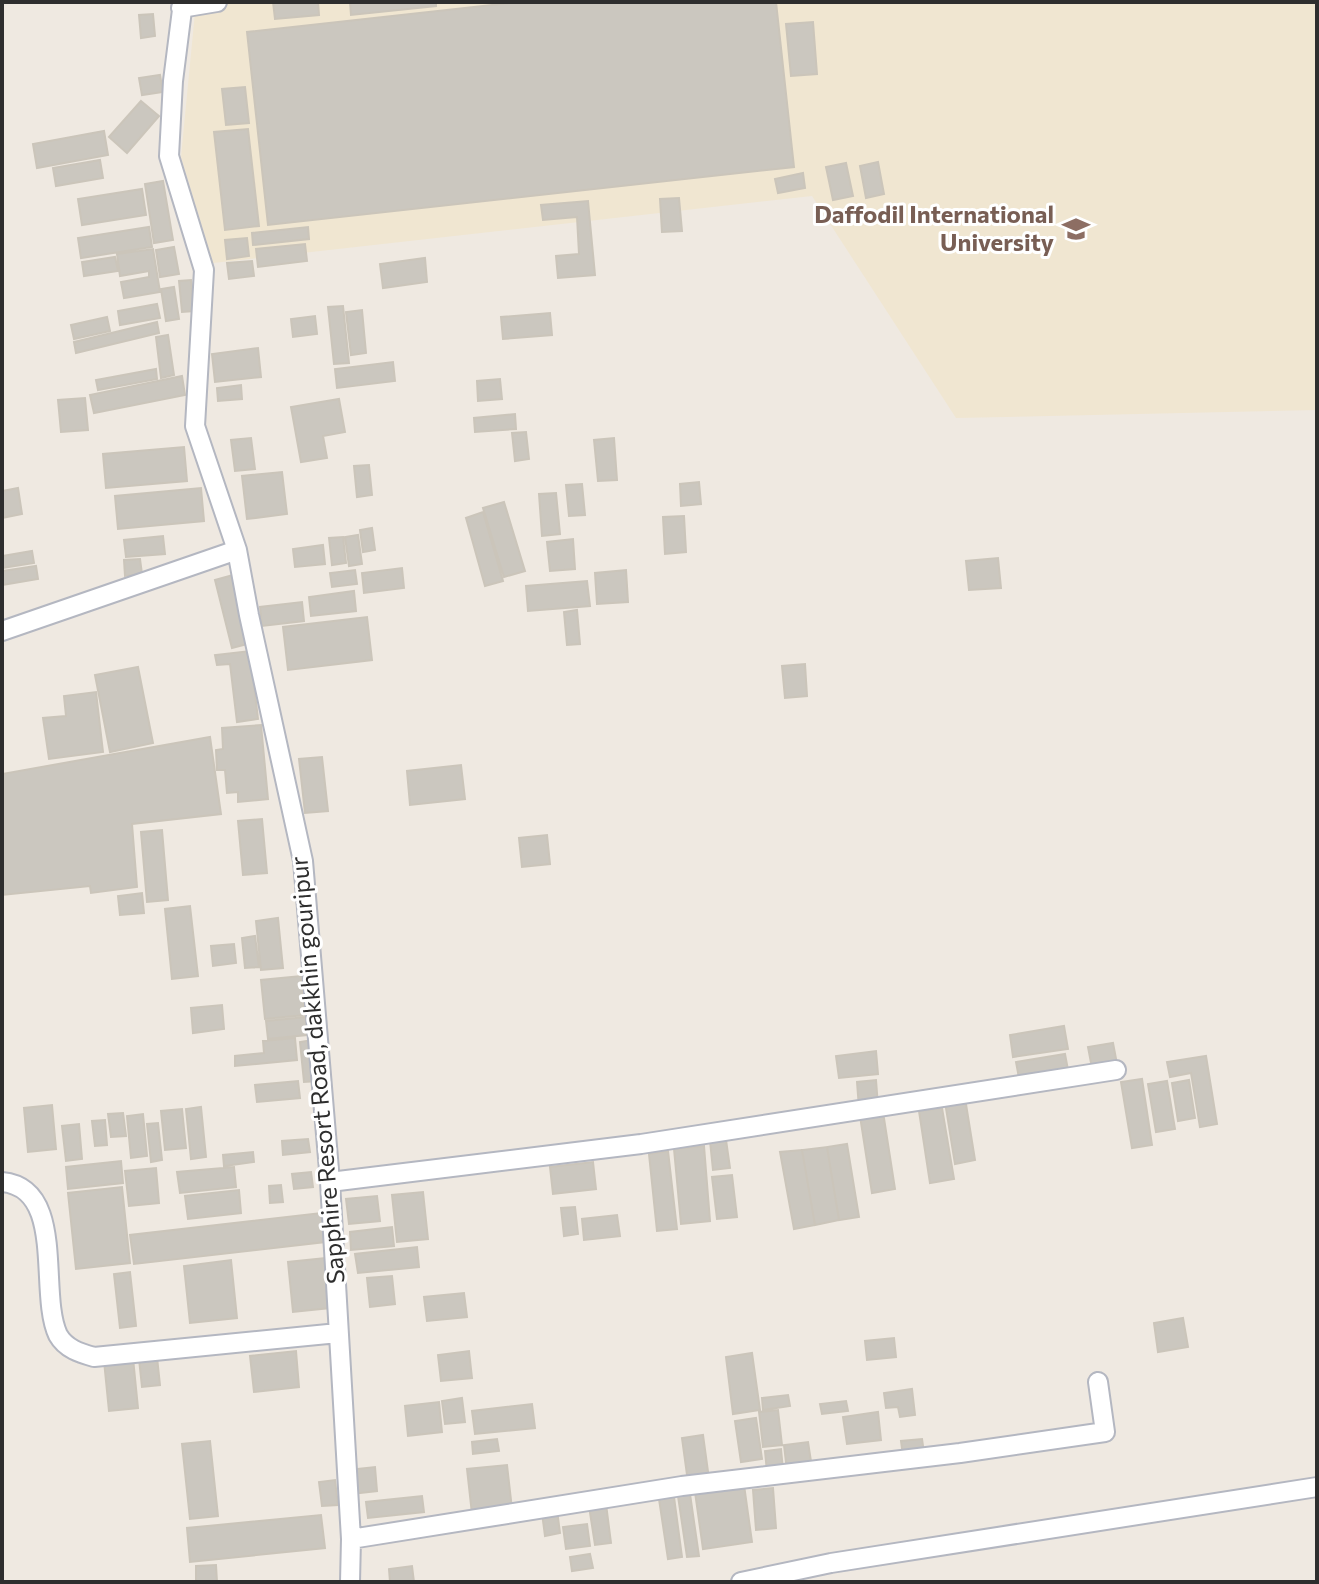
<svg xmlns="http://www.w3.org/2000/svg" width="1319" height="1584" viewBox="0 0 1319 1584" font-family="Commissioner,sans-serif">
<rect width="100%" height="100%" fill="#efe9e1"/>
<!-- education -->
<path fill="#f0e6d1" d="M196,2H1317V410L956,418L812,196L213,263L181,157Z"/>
<!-- building -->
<path fill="#cbc7bf" stroke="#cbc5ba" stroke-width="2" d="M273,2H318L319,15L275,19Z
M350,2H436V6L351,15Z
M520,2H776L794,167L268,225L247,32Z
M153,14L155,36L141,38L139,15Z
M813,22L817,74L791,76L786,24Z
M160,75L163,92L142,95L139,78Z
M245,87L249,123L226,125L222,89Z
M141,101L159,116L127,153L109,137Z
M248,129L259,226L225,230L214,132Z
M104,131L108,155L37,168L33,144Z
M100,160L103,178L56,186L53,168Z
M878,162L884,194L866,198L860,166Z
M846,163L853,196L833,200L826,167Z
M803,173L805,188L778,193L775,179Z
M163,181L173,240L154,243L145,184Z
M142,189L146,215L82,225L78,199Z
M679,198L682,231L662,232L660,199Z
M588,201L595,275L558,278L556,256L579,254L577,217L543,220L541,205Z
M149,227L152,247L81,258L78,238Z
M308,227L309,239L253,245L252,233Z
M247,238L249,256L227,259L225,240Z
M305,244L307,261L258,267L256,249Z
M174,247L179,274L160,277L156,250Z
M153,249L160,292L124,298L121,282L149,277V271L120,276L117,254Z
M115,257L118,271L84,276L82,262Z
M425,258L427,282L383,288L380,264Z
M252,261L254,276L229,279L227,263Z
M191,280L194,311L182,312L179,281Z
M174,287L179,319L166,321L161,289Z
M157,304L160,318L120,325L118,311Z
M343,306L349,363L334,364L328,307Z
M362,310L366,353L351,355L346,312Z
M550,313L552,335L503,339L501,317Z
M315,316L317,334L293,337L291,319Z
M107,317L110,331L74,339L71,325Z
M157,322L159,333L76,353L74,342Z
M168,335L174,375L161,378L156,337Z
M258,348L261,377L215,382L212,354Z
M393,362L395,381L337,388L335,369Z
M156,369L157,379L98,390L96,380Z
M182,376L185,395L94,413L90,395Z
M500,379L502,399L478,401L477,381Z
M241,385L242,399L218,401L217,388Z
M85,398L88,430L61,432L58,400Z
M339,399L345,432L323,436L327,458L301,462L291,407Z
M515,414L516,429L475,432L474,418Z
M526,432L529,459L515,461L512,433Z
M251,438L255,469L235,471L231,440Z
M614,438L617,480L598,481L594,440Z
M184,447L187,481L106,488L103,454Z
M369,465L372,495L357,497L354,466Z
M282,472L287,514L247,519L242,476Z
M699,482L701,504L681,506L680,484Z
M582,484L585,515L569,516L566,485Z
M18,488L22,514L2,518V491Z
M201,488L204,521L118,529L115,496Z
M556,493L560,534L542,536L539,494Z
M504,502L525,571L504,577L483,508Z
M483,512L503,581L485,586L466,518Z
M684,516L686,552L665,554L663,517Z
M372,528L375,550L363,552L360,530Z
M358,535L362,564L349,566L345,537Z
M163,536L165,554L126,557L124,540Z
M343,537L346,563L332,565L329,538Z
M573,539L575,569L550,571L547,542Z
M323,545L325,564L295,567L293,549Z
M32,551L34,563L2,568V556Z
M998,558L1001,588L969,590L966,561Z
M140,559L142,574L125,576L124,560Z
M36,566L38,579L2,585V571Z
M402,568L404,588L364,593L362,573Z
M355,570L357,584L332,587L330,573Z
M626,570L628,602L597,604L595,573Z
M233,575L251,643L232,648L215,580Z
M587,581L590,606L528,611L526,586Z
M354,591L356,611L311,616L309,597Z
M302,602L304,621L262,626L260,607Z
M577,610L580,644L567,645L564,612Z
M367,617L372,660L288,670L283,627Z
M250,651L258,719L237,722L230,664L217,665L215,655Z
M805,664L807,696L785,698L782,666Z
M138,667L153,743L110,752L95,675Z
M96,692L103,752L49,759L43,718L66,716L64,696Z
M261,725L268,799L238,802V792L227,793L225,770H217L216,750L223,749L222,728Z
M210,737L221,814L132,824L137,887L91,893L90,886L2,895V774Z
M322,757L328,811L305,813L299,759Z
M461,765L465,799L410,805L407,771Z
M262,819L267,873L243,875L238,821Z
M162,830L168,900L147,902L141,832Z
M547,835L550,864L522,867L519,838Z
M142,893L144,913L120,915L118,896Z
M190,906L198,976L172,979L165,909Z
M278,918L283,968L261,970L256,921Z
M255,936L259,967L245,968L242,938Z
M234,944L236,963L213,966L211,946Z
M301,976L305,1015L265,1019L261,980Z
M222,1005L224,1029L193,1033L191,1008Z
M306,1017L307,1035L268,1039L266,1021Z
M1064,1026L1068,1049L1013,1057L1010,1035Z
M295,1038L297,1060L235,1066V1056L264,1053L263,1041Z
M313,1040L317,1081L304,1082L300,1042Z
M1113,1043L1117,1064L1092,1068L1088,1047Z
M876,1051L878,1074L839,1078L836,1056Z
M1065,1054L1068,1070L1019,1078L1016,1062Z
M1206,1056L1217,1124L1200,1127L1191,1073L1170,1077L1167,1062Z
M1142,1079L1152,1145L1132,1148L1121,1082Z
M876,1080L878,1106L859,1108L857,1082Z
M1189,1080L1195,1118L1178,1121L1172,1083Z
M298,1081L300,1098L257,1102L255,1085Z
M1167,1081L1175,1129L1156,1132L1148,1084Z
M965,1098L975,1160L955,1164L945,1102Z
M52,1105L56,1149L28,1152L24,1108Z
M201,1107L206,1157L191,1159L186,1109Z
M942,1108L954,1179L930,1183L919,1111Z
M182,1109L186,1148L165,1150L161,1111Z
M883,1112L895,1189L872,1193L860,1116Z
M123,1113L126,1136L111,1137L108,1114Z
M143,1114L147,1156L131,1158L127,1116Z
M105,1120L107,1145L95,1146L92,1121Z
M158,1123L162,1160L151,1162L147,1124Z
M79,1124L82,1159L66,1161L62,1126Z
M308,1139L310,1152L283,1155L282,1141Z
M726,1140L730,1168L713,1170L710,1141Z
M847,1144L859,1217L839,1220L827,1147Z
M704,1146L710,1221L681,1224L674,1149Z
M827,1147L839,1220L815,1225L802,1150Z
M802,1150L815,1225L794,1229L780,1152Z
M668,1151L677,1229L657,1231L649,1154Z
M253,1152L254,1162L224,1166L223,1155Z
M121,1161L123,1183L68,1189L66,1167Z
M593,1162L596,1189L553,1194L550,1167Z
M234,1167L236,1187L180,1193L177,1172Z
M156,1168L159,1203L129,1206L125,1171Z
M311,1172L313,1187L294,1189L292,1174Z
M732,1175L737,1217L717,1219L712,1177Z
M281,1185L283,1202L270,1203L269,1186Z
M122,1187L130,1263L76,1269L68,1193Z
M239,1190L241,1213L188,1219L185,1196Z
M423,1192L428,1239L397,1242L392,1195Z
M377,1196L380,1221L349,1224L346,1199Z
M575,1207L578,1234L564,1236L561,1208Z
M321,1213L325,1242L134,1264L130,1235Z
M617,1215L620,1236L584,1240L582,1219Z
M392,1227L394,1246L351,1250L350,1232Z
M417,1247L419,1267L358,1273L355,1254Z
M325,1258L330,1308L293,1312L288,1262Z
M231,1260L237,1318L190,1323L184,1266Z
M130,1272L136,1326L120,1328L114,1274Z
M392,1276L395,1304L370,1307L367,1278Z
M464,1293L467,1317L427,1321L424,1297Z
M1183,1318L1188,1347L1158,1352L1154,1323Z
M894,1338L896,1357L867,1360L865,1341Z
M296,1351L299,1387L254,1392L250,1356Z
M469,1351L472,1378L441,1381L438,1355Z
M752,1353L760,1410L733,1414L726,1357Z
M157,1357L160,1385L142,1387L139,1359Z
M133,1358L138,1408L109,1411L104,1361Z
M912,1389L915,1415L900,1417L898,1407L886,1408L884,1393Z
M788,1395L790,1406L763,1410L762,1398Z
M462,1398L465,1422L445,1424L442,1401Z
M846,1401L848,1411L822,1414L820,1404Z
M439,1402L442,1432L408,1436L405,1406Z
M532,1404L535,1428L475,1434L472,1411Z
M778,1410L782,1445L763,1447L759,1412Z
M878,1412L881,1440L847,1444L843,1417Z
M756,1418L762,1459L741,1462L735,1421Z
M703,1435L709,1479L688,1482L682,1438Z
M497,1439L499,1451L473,1454L472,1442Z
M922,1439L924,1453L903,1456L901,1441Z
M210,1441L218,1516L190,1519L182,1444Z
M808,1442L812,1468L787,1471L784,1445Z
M781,1449L783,1470L767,1472L765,1451Z
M507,1465L512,1509L472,1514L467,1469Z
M375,1467L377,1491L352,1494L349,1470Z
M335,1480L338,1505L322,1506L319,1482Z
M744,1485L752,1542L703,1549L695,1492Z
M773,1488L776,1528L756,1530L753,1490Z
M690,1494L699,1556L687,1557L678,1496Z
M422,1496L424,1512L368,1518L366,1502Z
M674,1497L682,1557L668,1559L659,1499Z
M606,1504L611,1543L595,1545L589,1506Z
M557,1510L560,1533L545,1536L542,1513Z
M321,1515L325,1548L190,1562L187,1528Z
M587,1524L590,1546L566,1549L563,1527Z
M590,1554L593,1568L572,1571L570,1557Z
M216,1565L217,1582H196V1566Z
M412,1566L414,1582H390L389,1569Z"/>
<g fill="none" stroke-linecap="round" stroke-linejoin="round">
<!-- minor casing -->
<g stroke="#b4b7c1" stroke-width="22">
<path id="minor" d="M183,2L173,81L169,156L204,270L195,426L237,550L249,615L303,861L330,1182L351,1539L350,1582
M181,8L217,2
M2,631L237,550
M2,1182C67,1188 38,1293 58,1335C66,1349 80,1353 94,1357L338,1333
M330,1182L641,1144L1116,1070
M351,1539L682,1486L960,1453L1105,1432L1098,1382
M741,1582L831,1563L1317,1487"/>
</g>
<!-- minor -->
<use href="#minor" stroke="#fff" stroke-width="18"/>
</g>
<!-- icons -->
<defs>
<g id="university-bare" transform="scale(2.16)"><path d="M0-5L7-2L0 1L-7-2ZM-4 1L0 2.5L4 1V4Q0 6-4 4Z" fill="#8d6e63" stroke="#fff" stroke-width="2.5" paint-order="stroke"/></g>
</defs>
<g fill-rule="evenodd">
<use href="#university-bare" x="1076" y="229"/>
</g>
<g text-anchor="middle" stroke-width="6" stroke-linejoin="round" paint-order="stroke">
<!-- education labels -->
<g font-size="24" font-weight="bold" fill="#785e54" stroke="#fff" text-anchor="end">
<text x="1054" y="223">Daffodil International<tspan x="1054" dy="28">University</tspan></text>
</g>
<!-- street labels -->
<g font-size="24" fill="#2e2e2e" stroke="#fff">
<text transform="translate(318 1070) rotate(-95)" y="8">Sapphire Resort Road, dakkhin gouripur</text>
</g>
</g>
<!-- border -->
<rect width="1319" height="1584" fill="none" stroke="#2e2e2e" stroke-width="8"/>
</svg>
